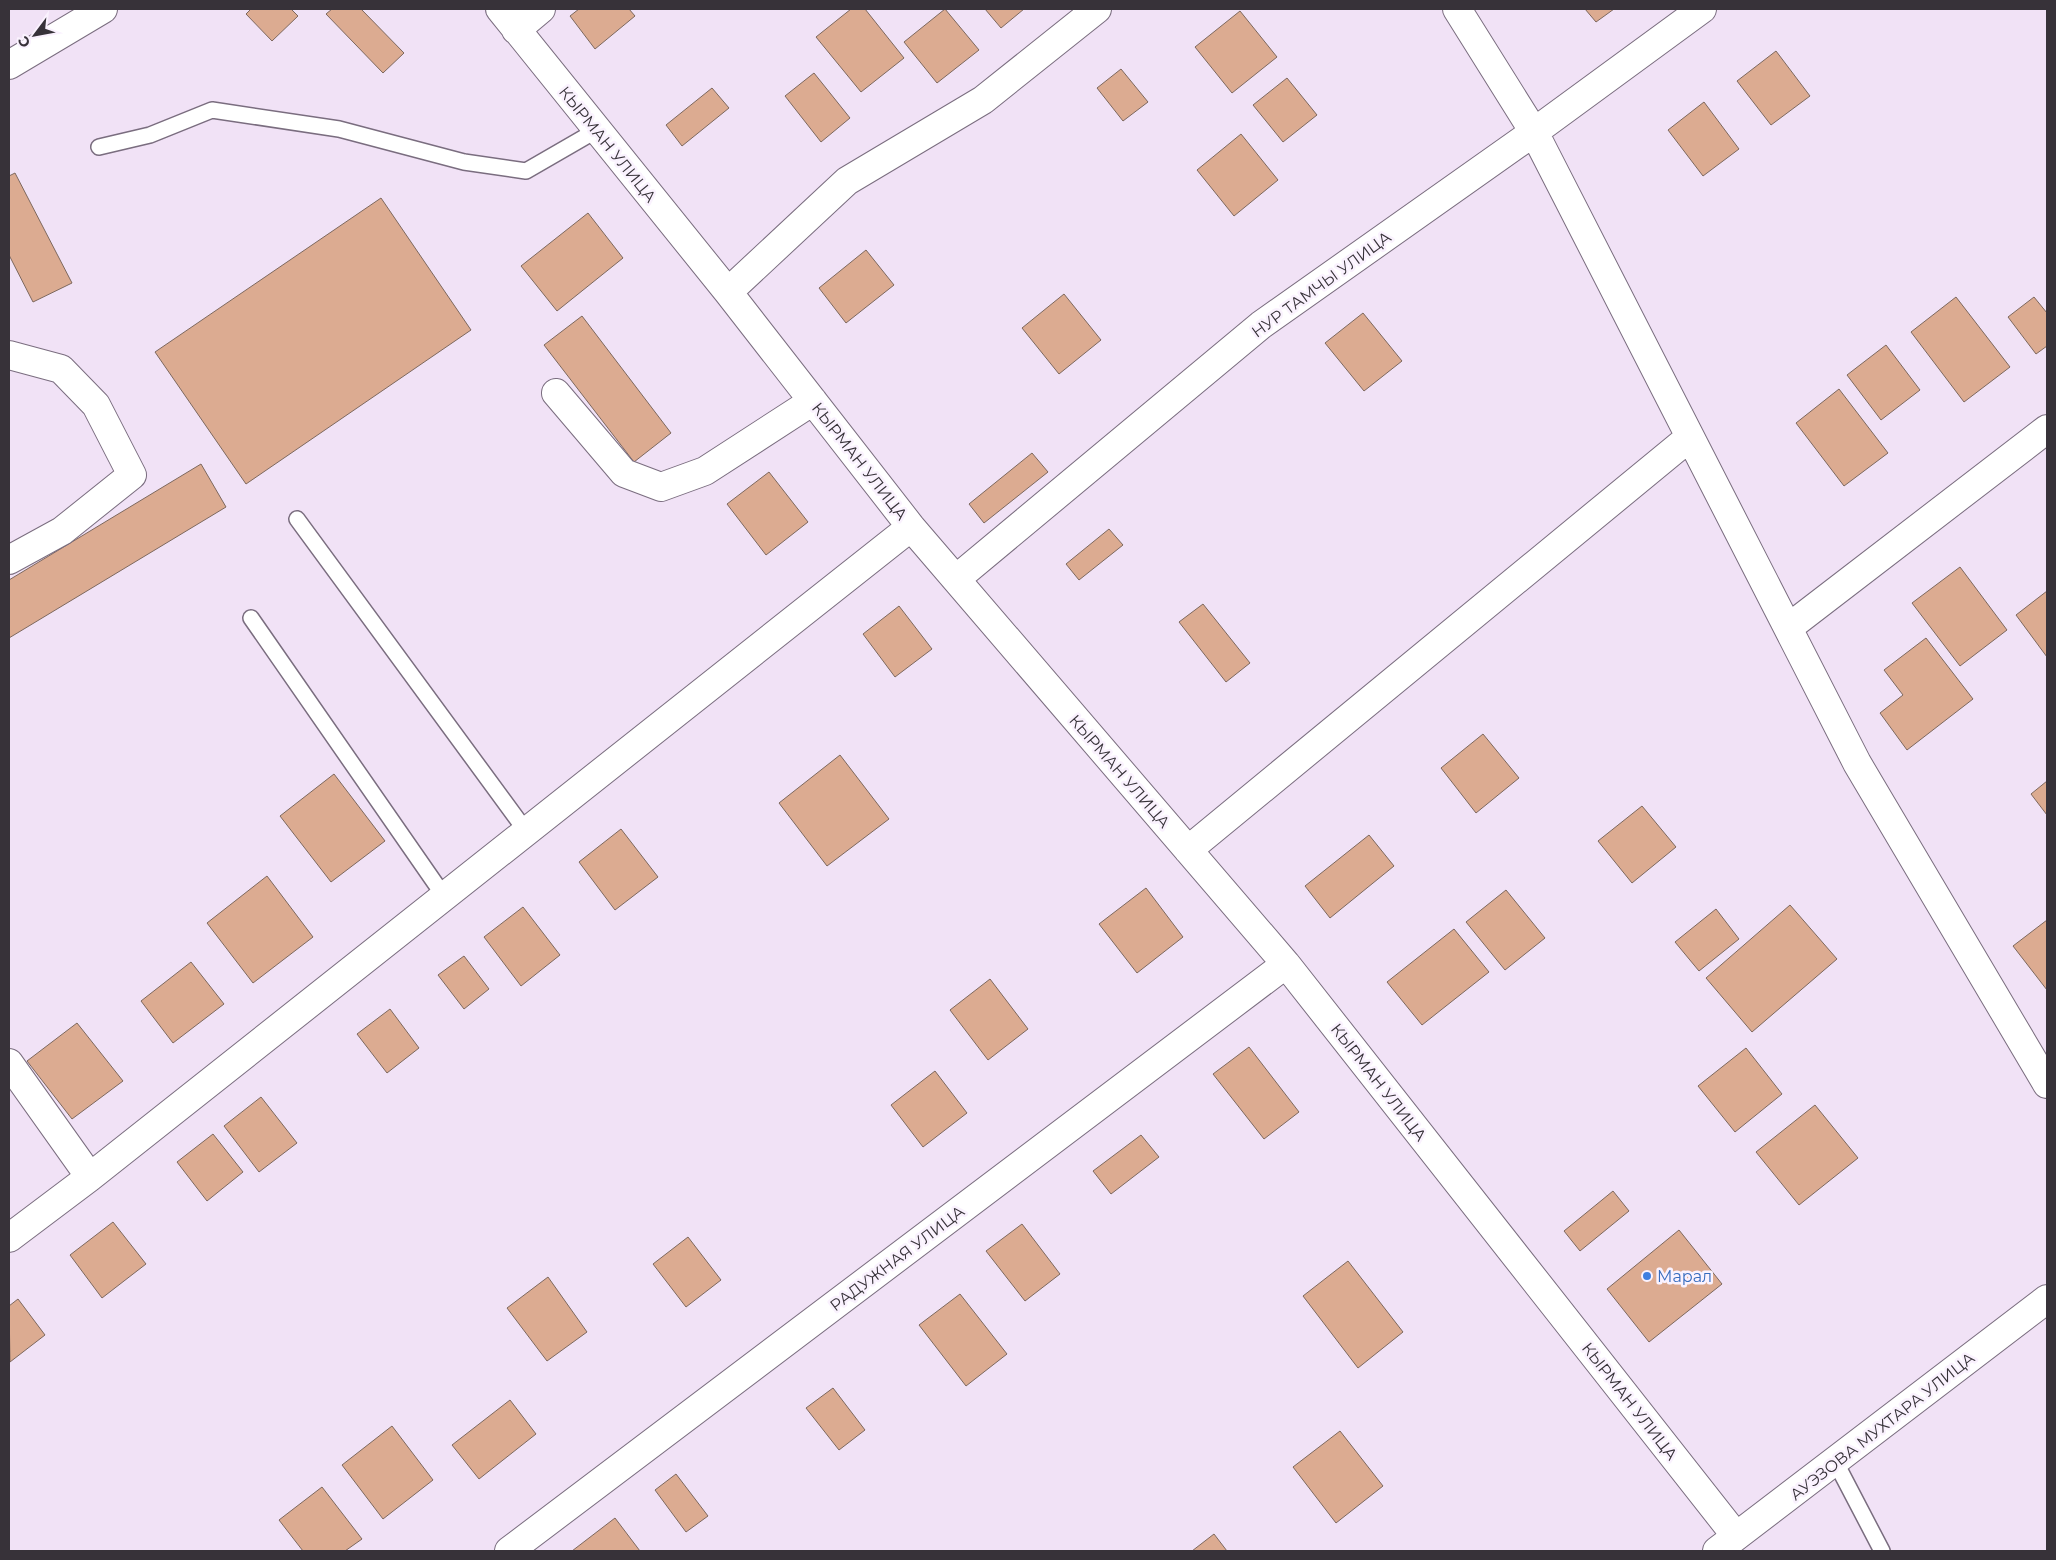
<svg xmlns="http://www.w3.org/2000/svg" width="2056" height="1560" viewBox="0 0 2056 1560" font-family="Montserrat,sans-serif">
<rect width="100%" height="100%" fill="#f1e2f6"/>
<!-- building -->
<path fill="#dcab91" stroke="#7d685e" d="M251,9H291L298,16L272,41L246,14Z
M332,9H361L404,53L383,73L326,14Z
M579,9H629L635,16L595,49L570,16Z
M851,9H865L904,58L861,92L816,37Z
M945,9L979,50L937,83L904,42Z
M985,9H1024L1001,28Z
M1585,9H1614L1596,22Z
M1240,11L1277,57L1232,93L1195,47Z
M1776,51L1810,96L1771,125L1737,81Z
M1121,69L1148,102L1123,121L1097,88Z
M814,73L850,118L821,142L785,96Z
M1287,78L1317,115L1283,142L1253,105Z
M712,88L729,108L682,146L666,125Z
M1704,102L1739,149L1703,176L1668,130Z
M1241,134L1278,180L1234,216L1197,170Z
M15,173L72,283L33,302L9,255V176Z
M381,198L471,330L246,484L155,352Z
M588,213L623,258L557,311L521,266Z
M866,250L894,285L846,323L819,288Z
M1064,294L1101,340L1059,374L1022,328Z
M1956,297L2010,367L1964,402L1911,332Z
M2034,297L2047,313V346L2036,354L2008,317Z
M1363,313L1402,361L1364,391L1325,343Z
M582,316L671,433L634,462L544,345Z
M1886,345L1920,390L1881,420L1847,375Z
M1839,389L1888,453L1844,486L1796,423Z
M1032,453L1048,472L984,523L969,504Z
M201,464L226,507L9,638V580Z
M769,472L808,522L766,555L727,504Z
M1109,529L1123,545L1079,580L1066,564Z
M1960,567L2007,630L1960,666L1912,603Z
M2047,591V657L2016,615Z
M1203,604L1250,663L1226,682L1179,622Z
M899,606L932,649L895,677L863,634Z
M1926,638L1973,699L1907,750L1880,713L1903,695L1884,670Z
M1483,734L1519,778L1476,813L1441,768Z
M840,755L889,819L827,866L779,803Z
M334,774L385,841L331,882L280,816Z
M2047,781V815L2031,794Z
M1642,806L1676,847L1632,883L1598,841Z
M621,829L658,877L615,910L579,862Z
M1369,835L1394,866L1330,918L1305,886Z
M267,876L313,937L253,983L207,923Z
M1146,888L1183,937L1137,973L1099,924Z
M1506,890L1545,938L1505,970L1466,922Z
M1790,905L1837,959L1752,1032L1706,978Z
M523,907L560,955L521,986L484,937Z
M1716,909L1739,939L1699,971L1675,942Z
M2047,920V990L2013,946Z
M1454,929L1489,972L1422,1025L1387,982Z
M464,956L489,989L464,1009L438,975Z
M191,962L224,1004L173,1043L141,1001Z
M990,979L1028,1029L988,1060L950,1010Z
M390,1009L419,1048L387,1073L357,1034Z
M77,1023L123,1081L72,1119L27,1061Z
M1249,1047L1299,1112L1264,1139L1213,1074Z
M1746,1048L1782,1094L1735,1132L1698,1086Z
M935,1071L967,1113L923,1147L891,1105Z
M261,1097L297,1143L259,1172L224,1126Z
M1815,1105L1858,1158L1799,1205L1756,1152Z
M213,1134L243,1172L207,1201L177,1162Z
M1141,1135L1159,1157L1111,1194L1093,1171Z
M1613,1191L1629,1211L1580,1251L1564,1231Z
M113,1222L146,1264L102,1298L70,1255Z
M1022,1224L1060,1274L1025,1301L986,1251Z
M1679,1230L1722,1284L1649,1342L1607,1289Z
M688,1237L721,1280L686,1307L653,1264Z
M1348,1261L1403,1332L1358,1368L1303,1296Z
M548,1277L587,1332L547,1361L507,1308Z
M960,1294L1007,1354L966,1386L919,1325Z
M18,1299L45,1335L10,1362L9,1306Z
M833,1388L865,1430L839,1450L806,1408Z
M510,1400L536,1434L479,1479L452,1445Z
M392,1426L433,1480L383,1519L342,1465Z
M1340,1431L1383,1486L1336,1523L1293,1467Z
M676,1474L708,1516L686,1532L655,1490Z
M322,1487L362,1539L345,1551H303L279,1520Z
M615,1518L640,1551H572Z
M1214,1534L1227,1551H1192Z"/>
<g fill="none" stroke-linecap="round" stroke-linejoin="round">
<!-- service casing -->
<g stroke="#7a6d7f" stroke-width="18">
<path id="service" d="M99,147L150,135L212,110L339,129L464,162L526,171L597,130
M297,519L526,831
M251,618L444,896
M1835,1461L1882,1551"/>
</g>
<!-- minor casing -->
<g stroke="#7a6d7f" stroke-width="30">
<path id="minor" d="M500,9L728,292L911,527L1286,964L1736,1536
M1457,9L1534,132L1857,763L2047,1084
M516,30L541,9
M9,65L103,9
M728,292L847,181L983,100L1097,9
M9,355L61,369L96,405L132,475L62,531L9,560
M556,393L624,473L661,487L705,471L813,401
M956,579L1261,325L1534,132L1702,9
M1788,628L2047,429
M1188,850L1690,437
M9,1063L90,1177
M9,1238L90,1177L911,527
M509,1551L1286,964"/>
</g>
<!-- secondary casing -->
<g stroke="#7a6d7f" stroke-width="30">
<path id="secondary" d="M1717,1551L2047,1299"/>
</g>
<!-- service -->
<use href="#service" stroke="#fff" stroke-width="15"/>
<!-- minor -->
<use href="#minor" stroke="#fff" stroke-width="28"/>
<!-- secondary -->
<use href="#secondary" stroke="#fff" stroke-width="28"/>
</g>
<!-- markers -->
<circle fill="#3f7fe0" stroke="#faf2fe" stroke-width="2" cx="1647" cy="1276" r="5"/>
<g text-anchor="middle" stroke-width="5" stroke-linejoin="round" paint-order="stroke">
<!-- street labels -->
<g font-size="16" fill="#373239" stroke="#faf2fe">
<text transform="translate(608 144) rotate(51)" y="6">КЫРМАН УЛИЦА</text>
<text transform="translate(1321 284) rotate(-36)" y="6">НУР ТАМЧЫ УЛИЦА</text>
<text transform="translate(860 461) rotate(52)" y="6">КЫРМАН УЛИЦА</text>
<text transform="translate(1120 771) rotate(49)" y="6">КЫРМАН УЛИЦА</text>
<text transform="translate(1379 1082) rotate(52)" y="6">КЫРМАН УЛИЦА</text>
<text transform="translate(897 1258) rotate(-37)" y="6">РАДУЖНАЯ УЛИЦА</text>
<text transform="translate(1630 1401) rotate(52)" y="6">КЫРМАН УЛИЦА</text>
<text transform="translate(1882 1426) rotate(-38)" y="6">АУЭЗОВА МУХТАРА УЛИЦА</text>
</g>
<!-- shop labels -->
<g font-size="16" fill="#366cbe" stroke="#faf2fe" text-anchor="start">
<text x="1657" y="1282">Марал</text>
</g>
</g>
<!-- border -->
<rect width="2056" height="1560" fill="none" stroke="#373239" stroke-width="20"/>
<!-- north arrow -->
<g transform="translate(35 35) rotate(238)" stroke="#faf2fe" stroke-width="4" paint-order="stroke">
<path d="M0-4L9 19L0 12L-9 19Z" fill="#373239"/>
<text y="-8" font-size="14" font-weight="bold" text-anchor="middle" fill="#373239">С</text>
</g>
</svg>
